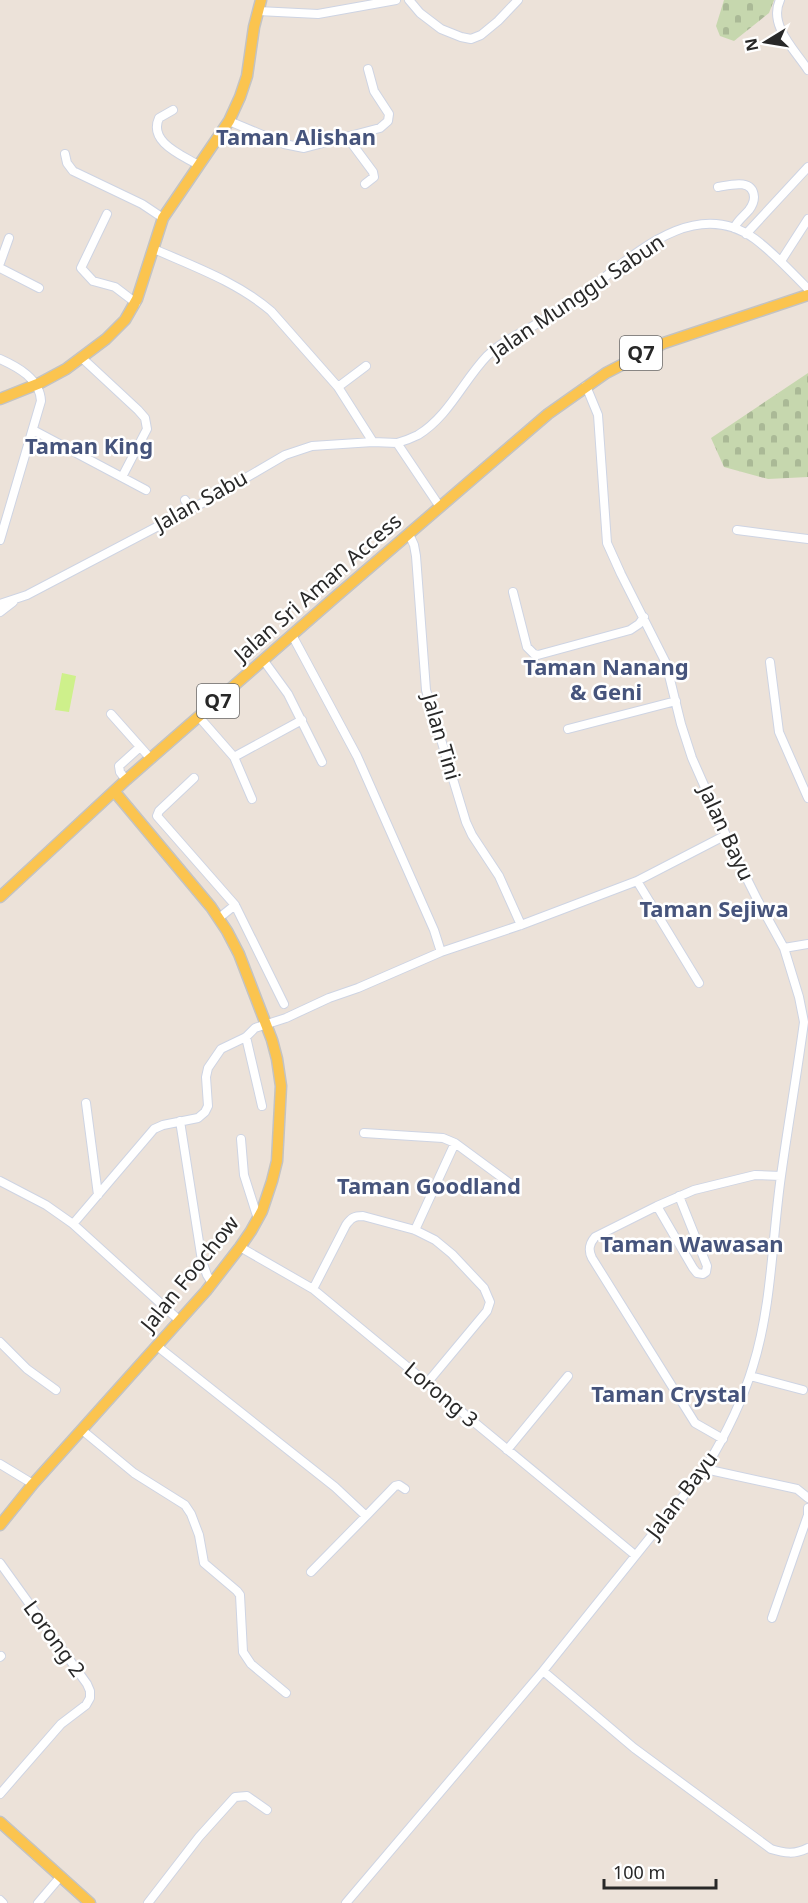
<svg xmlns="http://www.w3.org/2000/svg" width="808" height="1903" viewBox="0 0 808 1903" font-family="'Noto Sans',sans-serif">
<defs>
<pattern id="cemetery-stones" width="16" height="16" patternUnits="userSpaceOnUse" patternTransform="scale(1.5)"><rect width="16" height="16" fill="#c6d7ae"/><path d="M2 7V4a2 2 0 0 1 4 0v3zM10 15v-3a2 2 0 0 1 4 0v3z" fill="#aab996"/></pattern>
</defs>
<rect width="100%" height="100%" fill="#ece2d9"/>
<!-- cemetery -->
<path fill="url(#cemetery-stones)" d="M724,0H774L769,13L734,41L720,36L716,26Z
M808,373V477L768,479L724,467L711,438Z"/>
<!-- pitch -->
<path fill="#cef08b" d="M62,673L76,676L69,712L55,710Z"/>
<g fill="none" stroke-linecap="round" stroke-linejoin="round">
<!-- minor casing -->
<g stroke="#ced4e3" stroke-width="10">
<path id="minor" d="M409,0L420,13L441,29L461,37L471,39L481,35L498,21L518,0
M780,0C768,25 795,50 808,70
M258,11L318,14L396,0
M173,110L159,118C148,142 182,155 198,165
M229,121L284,144L304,148L380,128L388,121L389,114L374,91L368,69
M347,137L373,172L374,177L365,184
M65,154L67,163L73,171L142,204L163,218
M718,187C730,185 753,178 754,197C754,202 752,206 749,210C743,217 738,220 734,228
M107,214L81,268L93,281L115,287L136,303
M746,234L808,167
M154,249C195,267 237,282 271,311L338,387L373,442
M781,261L808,219
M0,263L9,238
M0,268L39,288
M82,358L138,410L145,418L147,429L122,477
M0,359C18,367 40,379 41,401L0,540
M338,387L366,366
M33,430L146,490
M185,500L191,509
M440,507L397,443C404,441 412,438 418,435C449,416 463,381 487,356C500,343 517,335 533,326C550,316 567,306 583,294C630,259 693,194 755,239C775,254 791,272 808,289
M737,530L808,539
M409,534L414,545L416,556L426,690L466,822L472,835L499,876L521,925
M513,592L527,647L534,654L538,655L630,630L639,624L644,617
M0,604L27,595L208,500L285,455L312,446L373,442L397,443
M0,612L13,602
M292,635L357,756L434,930L441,952
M264,661L288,694L322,762
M770,662L779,732L808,798
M111,714L151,759
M199,717L234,757L252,799
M568,729L676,701
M234,757L302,720
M194,778L159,811L157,816L235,905L284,1004
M126,780L120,772L119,766L140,747
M637,881L699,983
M219,918L235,905
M784,948L808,944
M246,1037L262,1106
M86,1103L98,1195
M180,1121L202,1261L207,1275L212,1283
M364,1133L443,1138L455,1143L512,1185
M241,1139L244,1175L258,1219
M0,1181L46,1205L73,1224L179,1320
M657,1206L693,1268L697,1273L703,1274L706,1272L707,1266L679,1196
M73,1224L154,1129L163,1125L198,1118L205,1112L208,1106L206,1077L208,1068L221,1049L246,1037L255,1028L286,1018L329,998L358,988L441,952L521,925L637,881L726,835
M415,1230L455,1143
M240,1247L313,1289L635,1555
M313,1289L346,1225C351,1218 354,1216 363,1216L415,1230L435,1240L452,1254L484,1288L490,1302L487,1311L427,1383
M0,1342L27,1369L56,1390
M157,1346L335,1487L366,1516L311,1572
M750,1376L803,1390
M82,1430L134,1473L185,1505L191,1514L199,1535L204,1563L237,1591L240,1595L243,1652L251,1664L286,1693
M723,1439L695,1423L592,1258C588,1250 589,1244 595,1237L657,1206L694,1190L755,1175L781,1176
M507,1450L568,1376
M0,1464L33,1484
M705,1469L797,1489L808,1498
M366,1516L395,1486L399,1485L405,1489
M0,1563L87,1684L90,1691V1698L86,1705L61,1724L0,1794
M772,1618L808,1515V1508
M0,1657L1,1656
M543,1671L634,1748L771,1849C784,1853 795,1855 808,1848
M0,1900L3,1903
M38,1903L61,1876
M148,1903L199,1837L235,1797L247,1796L267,1810
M346,1903L543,1671L705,1469C725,1436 742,1403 753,1366C772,1305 772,1239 781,1176C788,1125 797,1074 804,1022L799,997L784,948L758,901L733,851L692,758L681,724L666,663L621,574L607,543L598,415L586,386"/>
</g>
<!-- major casing -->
<g stroke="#c3c3c3" stroke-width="13">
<path id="major" d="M0,399L40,383L66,369L106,339L125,320L137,299L163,218L229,121L240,97L247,76L254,27L261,0
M0,897L126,780L333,599L548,414L606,373L664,343L808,295
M0,1525L33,1484L206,1291L240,1247L251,1231L262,1211L272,1181L277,1161L281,1086L277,1059L272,1040L239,954L227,931L211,907L114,791
M0,1822L90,1903"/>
</g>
<!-- minor -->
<use href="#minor" stroke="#fff" stroke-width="8"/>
<!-- major -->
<use href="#major" stroke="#fbc44f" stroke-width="10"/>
</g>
<g text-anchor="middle" stroke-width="5" stroke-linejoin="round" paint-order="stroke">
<!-- shield labels -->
<g fill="#fff" stroke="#686868" stroke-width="1.5">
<rect x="620" y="336" width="42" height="34" rx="4.5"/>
<rect x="197" y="684" width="42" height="34" rx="4.5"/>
</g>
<g font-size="20" font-weight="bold" fill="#282828">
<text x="641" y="360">Q7</text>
<text x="218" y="708">Q7</text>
</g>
<!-- street labels -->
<g font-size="21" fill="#282828" stroke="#fff">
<text transform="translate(577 297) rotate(-34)" y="7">Jalan Munggu Sabun</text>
<text transform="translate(201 501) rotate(-29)" y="7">Jalan Sabu</text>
<text transform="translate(318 588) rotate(-41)" y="7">Jalan Sri Aman Access</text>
<text transform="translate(441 737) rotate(74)" y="7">Jalan Tini</text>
<text transform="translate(726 833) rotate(65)" y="7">Jalan Bayu</text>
<text transform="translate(190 1274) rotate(-51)" y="7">Jalan Foochow</text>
<text transform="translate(441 1395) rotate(40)" y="7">Lorong 3</text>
<text transform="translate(682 1495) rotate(-53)" y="7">Jalan Bayu</text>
<text transform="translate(54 1639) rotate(54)" y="7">Lorong 2</text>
</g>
<!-- neighbourhood labels -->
<g font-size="22" font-weight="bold" fill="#46547c" stroke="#fff">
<text x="296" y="145">Taman Alishan</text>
<text x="89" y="454">Taman King</text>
<text x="606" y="675">Taman Nanang<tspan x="606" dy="25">&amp; Geni</tspan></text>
<text x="714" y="917">Taman Sejiwa</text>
<text x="429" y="1194">Taman Goodland</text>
<text x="692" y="1252">Taman Wawasan</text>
<text x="669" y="1402">Taman Crystal</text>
</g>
</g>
<!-- north arrow -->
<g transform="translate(766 42) rotate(259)" stroke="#ffffff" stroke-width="4.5" paint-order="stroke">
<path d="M0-4.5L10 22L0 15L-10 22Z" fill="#282828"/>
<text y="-9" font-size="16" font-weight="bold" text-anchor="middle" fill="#282828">N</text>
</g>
<!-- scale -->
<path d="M604 1879v9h112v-9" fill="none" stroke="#282828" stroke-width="3"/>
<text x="613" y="1879" font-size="18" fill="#282828" stroke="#ffffff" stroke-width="4.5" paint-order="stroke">100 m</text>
</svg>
